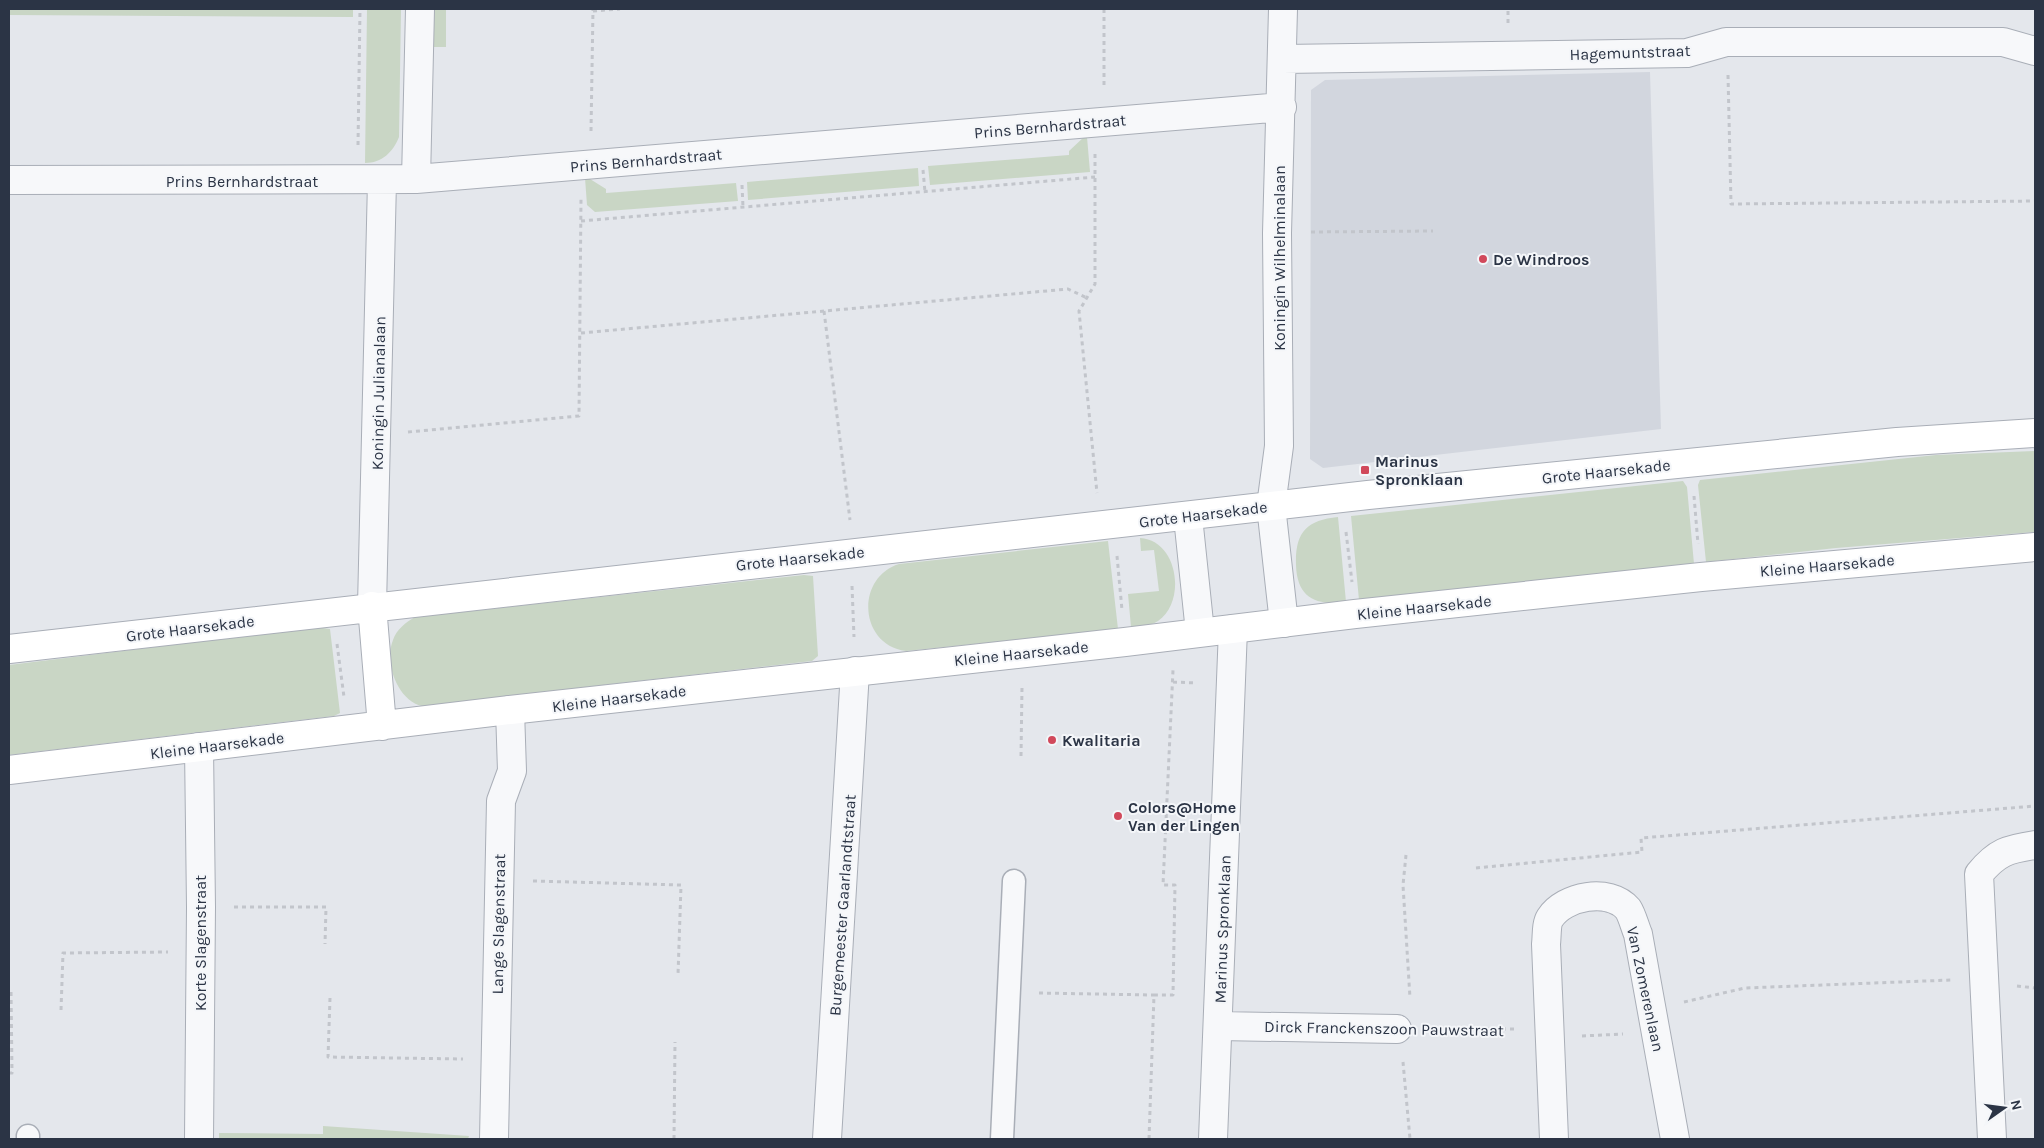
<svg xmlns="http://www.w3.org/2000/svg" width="2044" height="1148" viewBox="0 0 2044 1148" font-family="Karla,sans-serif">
<rect width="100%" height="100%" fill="#e4e7ec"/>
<!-- built -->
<path fill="#d2d6de" d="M1650,72L1661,429L1323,468L1310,459L1311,90L1325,80Z"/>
<!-- green -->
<path fill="#c9d6c5" d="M9,9H353V17L9,15Z
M367,9H401L399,137C393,152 382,163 365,163Z
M433,9H446V47H432Z
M1084,137H1087L1090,172L930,185L928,166L1069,155V151Z
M918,168L919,186L748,200L747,182Z
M585,178L590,179L606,189V193L736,183L738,201L595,212L587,205Z
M2035,451V532L1836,548L1706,562L1698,485L1700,480L1936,455Z
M1683,481L1687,487L1694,564L1359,600L1351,516Z
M1338,517L1346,602C1316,606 1297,598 1296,565C1295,533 1306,520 1338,517Z
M1140,538C1178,540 1187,601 1158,621C1150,626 1141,627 1131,627L1128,594L1159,591L1154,550L1141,551Z
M1108,541L1118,629L906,651C859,645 855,578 899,564Z
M804,575L813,576L818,656L812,661L422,706C397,700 384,662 393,640C397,629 405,623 415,617Z
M316,627L330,629L340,713L334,716L9,755V665Z
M323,1126L469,1136L468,1139H219V1133L323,1134Z"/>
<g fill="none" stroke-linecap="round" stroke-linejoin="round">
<!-- lane casing -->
<g stroke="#a9aeb7" stroke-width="25">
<path id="lane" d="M28,1139V1136
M1002,1139L1014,881"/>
</g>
<!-- street casing -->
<g stroke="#a9aeb7" stroke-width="30">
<path id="street" d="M1283,9L1277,233L1279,446L1271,506L1284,623
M1283,59L1687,53L1726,42H2003L2035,51
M416,179L420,9
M9,180L416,179L1282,107
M1188,517L1200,632
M372,606L382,181
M199,747L201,907L199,1139
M1219,1026L1397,1029
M494,1139L501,801L512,771L510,710
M827,1139L855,671
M1213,1139L1233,629
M1554,1139L1546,944C1547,937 1546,924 1550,918C1564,896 1609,887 1628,909C1632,915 1635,927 1638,934L1675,1139
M1992,1139L1979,874C1997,852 2008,849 2035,845"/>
</g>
<!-- secondary casing -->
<g stroke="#a9aeb7" stroke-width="30">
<path id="secondary" d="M372,606L382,726
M9,649L1368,495L1897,442L2035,433
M9,770L510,710L1125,642L1355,614L1701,577L2035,547"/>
</g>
<!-- path -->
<path stroke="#c2c5cb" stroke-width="3" stroke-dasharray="4 4" stroke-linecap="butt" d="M1104,9V88
M593,11L620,9
M1508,23V9
M1728,75L1731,204L2035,201
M591,131L593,9
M358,145L360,9
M1095,154V284L1079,311L1097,493
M923,170L925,192
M742,185L743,207
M581,221L1095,177
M1311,232L1433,231
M824,311L850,520
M581,333L1068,289L1087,298
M408,432L579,416L581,199
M1694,496L1698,544
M1346,532L1352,582
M1117,556L1122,610
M852,586L854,637
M337,644L344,697
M1173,682L1197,683
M1021,756L1022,687
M1406,855L1403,885L1410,998
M1476,868L1642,852L1641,838L2035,806
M533,881L681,885L678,975
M234,907H326L325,944
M2017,986L2035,988
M1039,993L1154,995
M330,998L328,1057L463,1059
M1684,1002L1745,988L1951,980
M61,1010L63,953L168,952
M1430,1029H1516
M1582,1036L1623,1034
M1403,1062L1410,1139
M9,1073H12L11,991
M674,1139L675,1042
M1149,1139L1154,995H1173L1175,885H1163L1173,670"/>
<!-- lane -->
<use href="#lane" stroke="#f7f8fa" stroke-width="22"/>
<!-- street -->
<use href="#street" stroke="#f7f8fa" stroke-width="28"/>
<!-- secondary -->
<use href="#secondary" stroke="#fff" stroke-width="28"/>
</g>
<!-- markers -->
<g fill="#d1495b" stroke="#f4f6f9" stroke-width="2">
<circle cx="1483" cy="259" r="5"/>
<rect x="1360" y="465" width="10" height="10" rx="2.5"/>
<circle cx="1052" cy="740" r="5"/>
<circle cx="1118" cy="816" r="5"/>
</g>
<g text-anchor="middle" stroke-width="4" stroke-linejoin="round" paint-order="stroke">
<!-- street labels -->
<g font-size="16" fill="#2b3445" stroke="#f4f6f9">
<text transform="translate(1630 52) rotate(-2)" y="6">Hagemuntstraat</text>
<text transform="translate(1050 126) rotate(-5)" y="6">Prins Bernhardstraat</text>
<text transform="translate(646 160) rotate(-5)" y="6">Prins Bernhardstraat</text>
<text x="242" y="187">Prins Bernhardstraat</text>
<text transform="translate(1279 258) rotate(-90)" y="6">Koningin Wilhelminalaan</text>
<text transform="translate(378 393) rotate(-89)" y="6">Koningin Julianalaan</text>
<text transform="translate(1606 471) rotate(-6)" y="6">Grote Haarsekade</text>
<text transform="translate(1203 514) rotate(-7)" y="6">Grote Haarsekade</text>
<text transform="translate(800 558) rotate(-6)" y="6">Grote Haarsekade</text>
<text transform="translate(1827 565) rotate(-5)" y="6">Kleine Haarsekade</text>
<text transform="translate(1424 607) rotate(-6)" y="6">Kleine Haarsekade</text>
<text transform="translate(190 628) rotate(-7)" y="6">Grote Haarsekade</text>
<text transform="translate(1021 653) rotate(-6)" y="6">Kleine Haarsekade</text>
<text transform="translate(619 698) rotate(-7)" y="6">Kleine Haarsekade</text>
<text transform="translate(217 745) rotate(-7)" y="6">Kleine Haarsekade</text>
<text transform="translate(842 905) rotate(-86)" y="6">Burgemeester Gaarlandtstraat</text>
<text transform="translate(498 924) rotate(-89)" y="6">Lange Slagenstraat</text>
<text transform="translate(1222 929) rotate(-88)" y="6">Marinus Spronklaan</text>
<text transform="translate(200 943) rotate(-90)" y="6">Korte Slagenstraat</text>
<text transform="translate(1646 989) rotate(78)" y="6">Van Zomerenlaan</text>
<text transform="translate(1384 1028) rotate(1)" y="6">Dirck Franckenszoon Pauwstraat</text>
</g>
<!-- poi labels -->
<g font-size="16" font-weight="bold" fill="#2b3445" stroke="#f4f6f9" text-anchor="start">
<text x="1493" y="265">De Windroos</text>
<text x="1375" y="467">Marinus<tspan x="1375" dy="18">Spronklaan</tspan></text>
<text x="1062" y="746">Kwalitaria</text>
<text x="1128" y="813">Colors@Home<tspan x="1128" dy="18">Van der Lingen</tspan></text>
</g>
</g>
<!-- border -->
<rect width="2044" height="1148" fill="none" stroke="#2b3445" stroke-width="20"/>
<!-- north arrow -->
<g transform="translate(2004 1108) rotate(76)" stroke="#f4f6f9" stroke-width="4" paint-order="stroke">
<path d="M0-4L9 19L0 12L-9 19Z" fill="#2b3445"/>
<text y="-8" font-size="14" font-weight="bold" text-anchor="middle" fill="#2b3445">N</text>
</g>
</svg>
